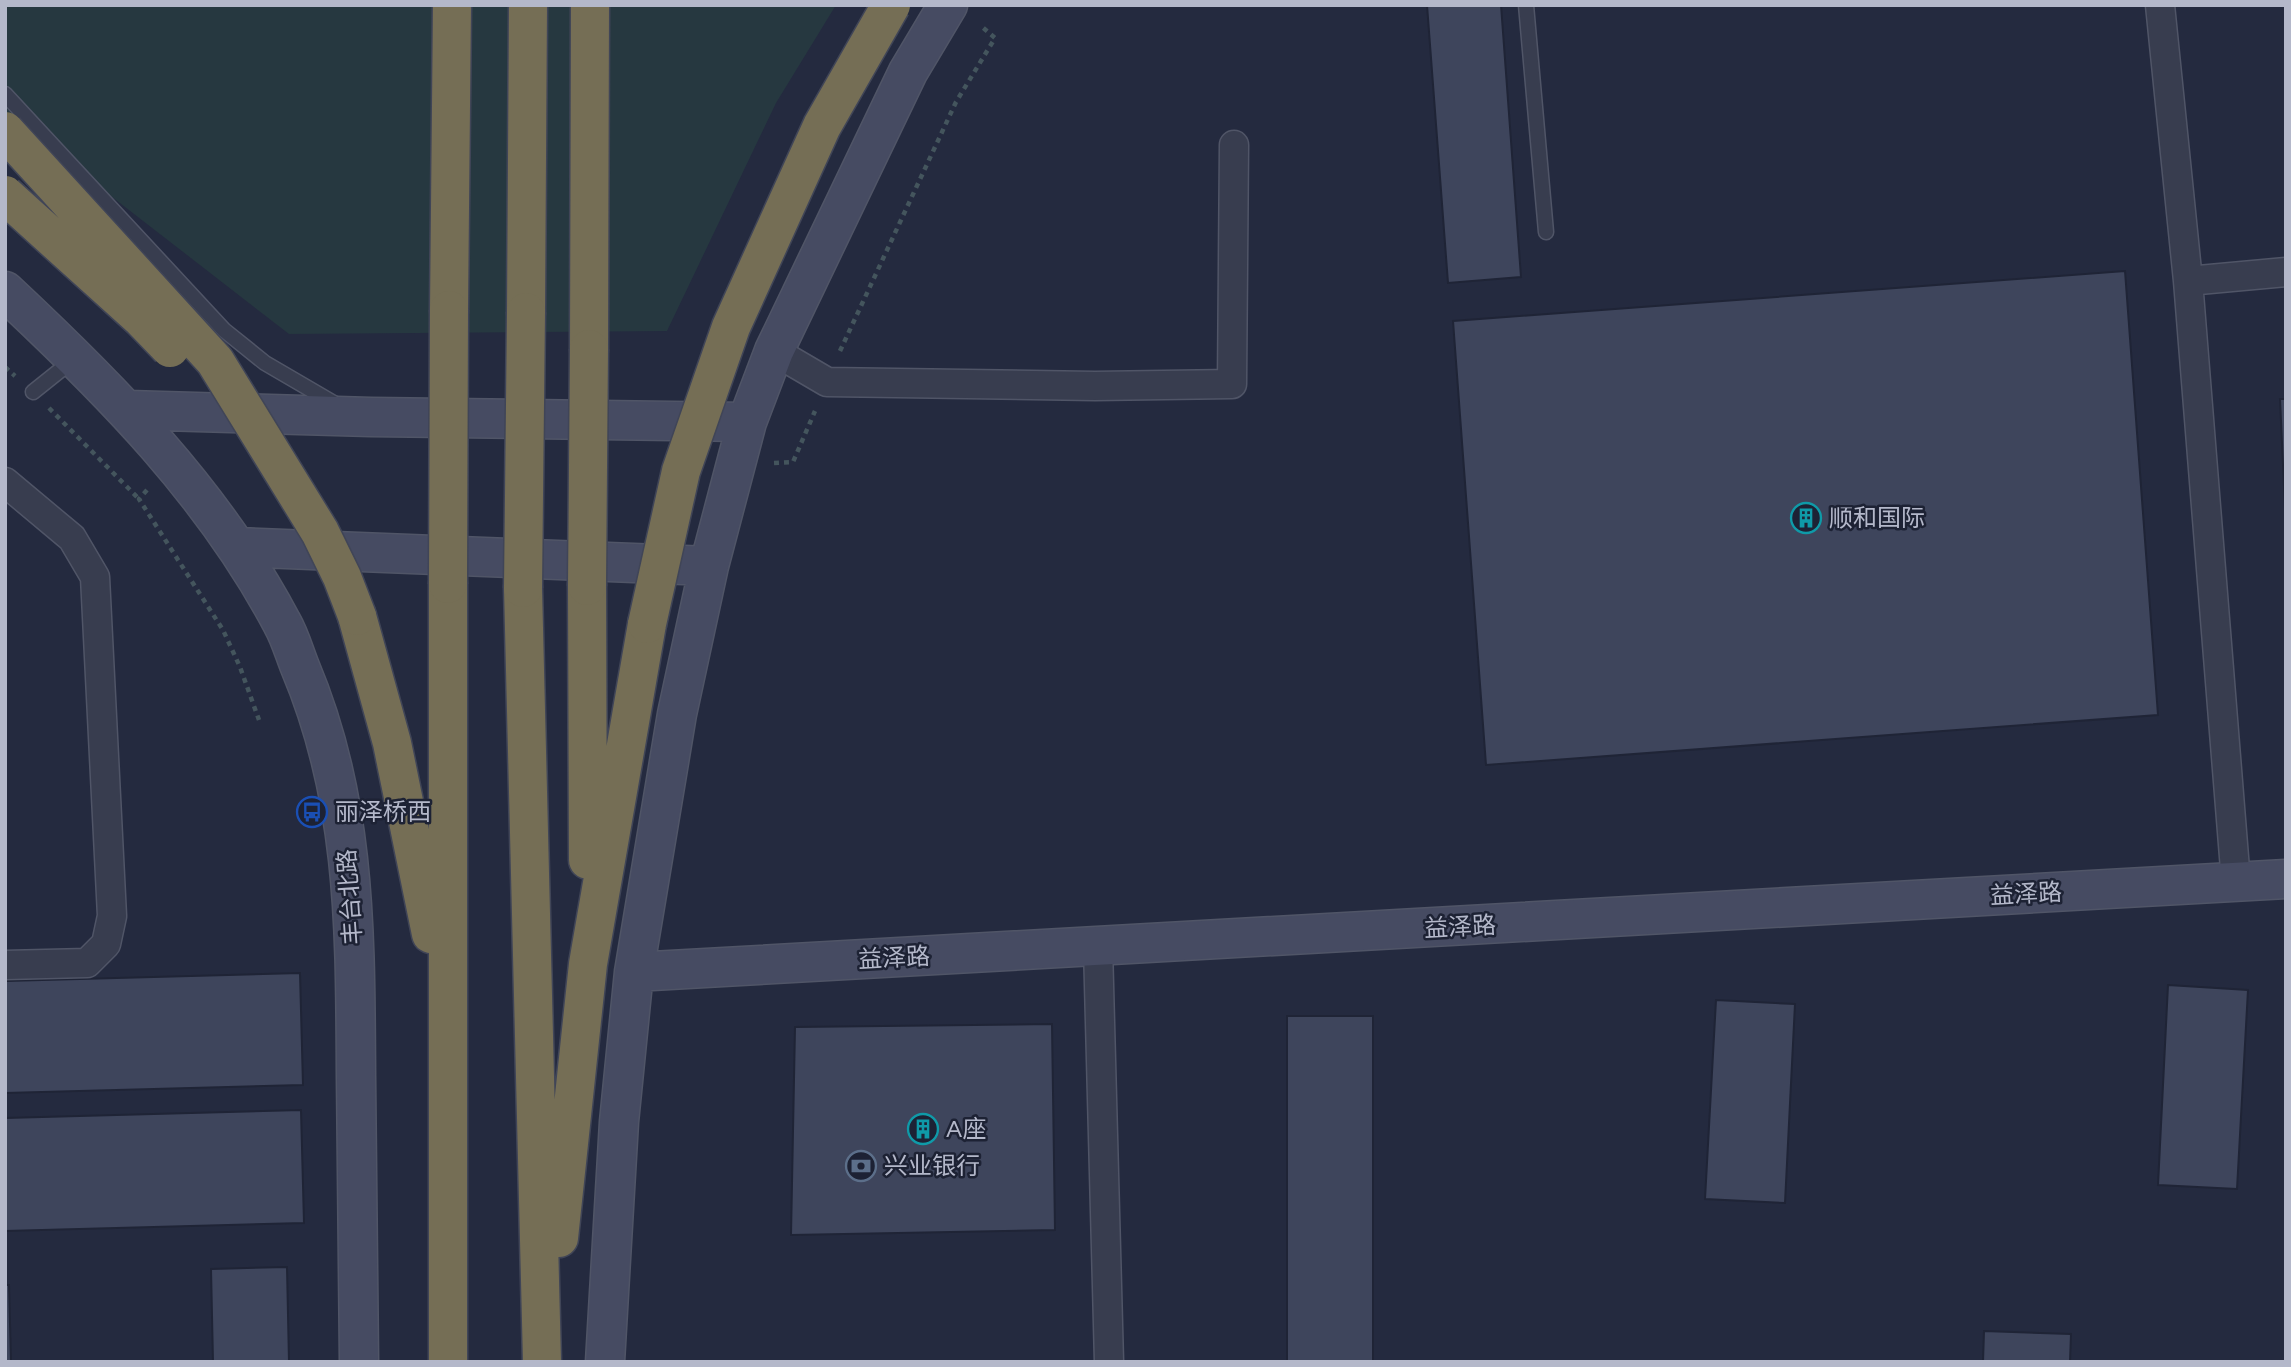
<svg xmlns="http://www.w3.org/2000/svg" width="2291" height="1367" viewBox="0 0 2291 1367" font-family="Figtree,'Noto Sans SC',sans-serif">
<rect width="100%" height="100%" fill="#242a3f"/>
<!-- green -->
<path fill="#263840" d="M5,5H836L776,103L667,331L289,334L5,114Z"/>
<!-- building -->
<path fill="#3e455c" stroke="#1f2436" stroke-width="2" d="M1427,5H1501L1521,277L1448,283Z
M2125,271L2158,715L1486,765L1453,321Z
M2280,399H2286V530Z
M300,973L303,1085L5,1093V981Z
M2168,985L2248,990L2237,1189L2158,1185Z
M1716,1000L1795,1004L1785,1203L1705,1199Z
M1287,1016H1373V1362H1287Z
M1052,1024L1055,1230L791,1235L795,1027Z
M301,1110L304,1223L5,1231V1118Z
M287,1267L289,1362H213L211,1269Z
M5,1285H9L11,1362H5Z
M1984,1331L2071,1334L2070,1362H1983Z"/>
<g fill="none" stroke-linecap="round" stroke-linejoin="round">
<!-- lane casing -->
<g stroke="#505567" stroke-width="17">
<path id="lane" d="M1526,5L1546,232
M5,94L224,330L265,363L337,405
M33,392L73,360"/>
</g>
<!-- street casing -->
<g stroke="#505567" stroke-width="31">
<path id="street" d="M2160,5L2188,281L2236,882
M2188,281L2286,272
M774,351L827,382L1095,386L1232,384L1234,145
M5,482L72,538L95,577L112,916L106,944L87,963L5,965
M1098,947L1109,1362"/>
</g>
<!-- secondary casing -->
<g stroke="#505567" stroke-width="41">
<path id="secondary" d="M5,291C111,390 214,494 282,623C290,637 294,652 300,667C357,802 355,933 356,1076C357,1171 358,1267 359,1362
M128,410L371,417L747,422
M238,547L709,566
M634,972L2286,879
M605,1362L619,1122L634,972L677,714L709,566L747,422L774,351L908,72L948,5"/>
</g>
<!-- highway casing -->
<g stroke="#404557" stroke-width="41">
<path id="highway" d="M449,310L452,5
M526,312L528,5
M589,349L590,5
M587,586L588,860
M523,588L542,1362
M357,616L392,743L431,934
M559,1238L588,964L647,624
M448,1362V584"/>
</g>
<!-- path -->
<path stroke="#44555d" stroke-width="4.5" stroke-dasharray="5 5" stroke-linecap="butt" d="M840,351L956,102L995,38L980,25
M5,367L15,376
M49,408L139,499
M774,463L793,462L815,411
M147,490L139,499L223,630L240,667L259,720"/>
<!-- lane -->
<use href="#lane" stroke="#383d4f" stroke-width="14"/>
<!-- street -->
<use href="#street" stroke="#383d4f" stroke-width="28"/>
<!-- secondary -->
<use href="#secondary" stroke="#464b62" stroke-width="38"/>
<!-- highway -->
<use href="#highway" stroke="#756e55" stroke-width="38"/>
<!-- highway-bridge casing -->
<g stroke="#404557" stroke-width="41" stroke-linecap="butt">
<path id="highway-bridge" d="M5,131L215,361L320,532L342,577L357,616
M5,195L142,319L170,348
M448,584L449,310
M587,586L589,349
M523,588L526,312
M647,624L681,471L731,327L822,126L891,5"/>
</g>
<!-- highway-bridge -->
<use href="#highway-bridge" stroke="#756e55" stroke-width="38"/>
</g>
<!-- icons -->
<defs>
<g id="building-ring" transform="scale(1.575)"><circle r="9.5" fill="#1d2234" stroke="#0f9aa8" stroke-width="1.5"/><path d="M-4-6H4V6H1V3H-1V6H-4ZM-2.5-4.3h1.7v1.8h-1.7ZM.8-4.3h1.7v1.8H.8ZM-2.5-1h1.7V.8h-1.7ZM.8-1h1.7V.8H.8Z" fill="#0f9aa8"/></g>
<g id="bus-ring" transform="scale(1.575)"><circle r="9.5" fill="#1d2234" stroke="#1a4fb4" stroke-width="1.5"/><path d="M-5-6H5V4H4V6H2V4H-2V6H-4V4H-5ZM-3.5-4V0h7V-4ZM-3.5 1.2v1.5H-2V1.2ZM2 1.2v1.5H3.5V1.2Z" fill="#1a4fb4"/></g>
<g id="bank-ring" transform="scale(1.575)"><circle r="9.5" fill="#1d2234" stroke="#5c6f8a" stroke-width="1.5"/><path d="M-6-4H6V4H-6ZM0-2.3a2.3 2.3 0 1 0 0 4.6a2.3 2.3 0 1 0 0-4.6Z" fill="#5c6f8a"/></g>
</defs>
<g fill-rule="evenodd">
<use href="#building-ring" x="1806" y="518"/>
<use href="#bus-ring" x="312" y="812"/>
<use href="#building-ring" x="923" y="1129"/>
<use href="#bank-ring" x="861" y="1166"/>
</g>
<g text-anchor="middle" stroke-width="5" stroke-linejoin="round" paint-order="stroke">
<!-- poi labels -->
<g font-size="24" fill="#b4b8ca" stroke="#1d2234" text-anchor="start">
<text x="1829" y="526">顺和国际</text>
<text x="335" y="820">丽泽桥西</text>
<text x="946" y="1137">A座</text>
<text x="884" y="1174">兴业银行</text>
</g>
<!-- street labels -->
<g font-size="24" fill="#b4b8ca" stroke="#1d2234">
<text transform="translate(2026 894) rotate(-3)" y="8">益泽路</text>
<text transform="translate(350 897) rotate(-94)" y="8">丰台北路</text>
<text transform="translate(1460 927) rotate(-3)" y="8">益泽路</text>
<text transform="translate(894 958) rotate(-3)" y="8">益泽路</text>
</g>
</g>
<!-- border -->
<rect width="2291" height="1367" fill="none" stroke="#b4b8ca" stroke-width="14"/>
</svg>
